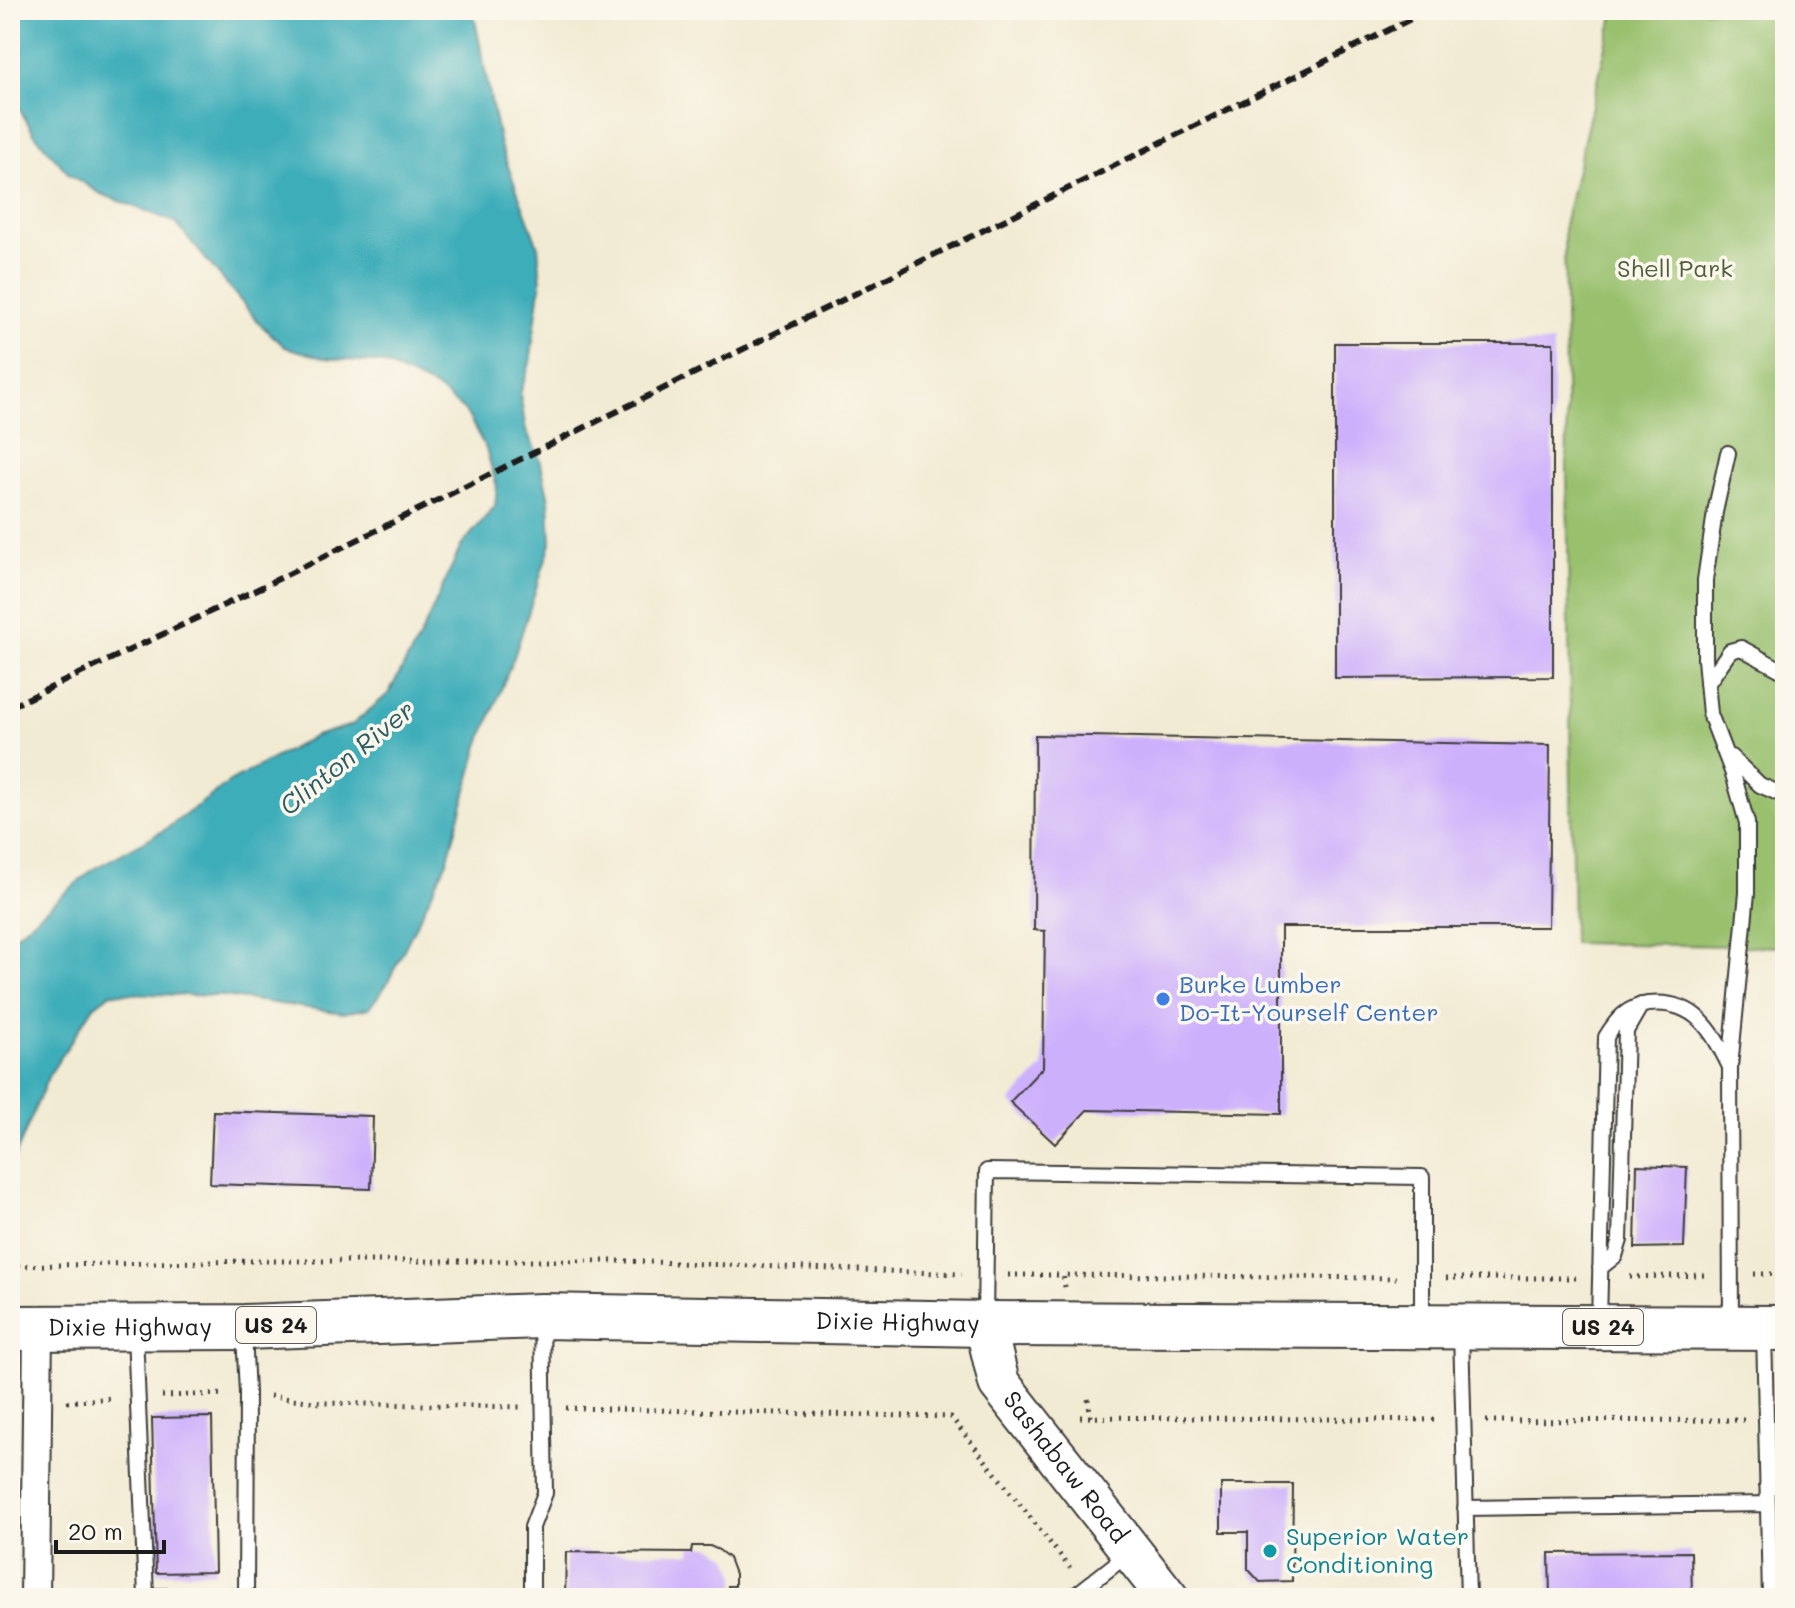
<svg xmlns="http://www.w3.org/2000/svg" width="1795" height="1608" viewBox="0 0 1795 1608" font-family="Mali,sans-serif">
<rect width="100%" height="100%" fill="#fbf7ec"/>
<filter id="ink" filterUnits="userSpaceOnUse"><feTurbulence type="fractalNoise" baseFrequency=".0125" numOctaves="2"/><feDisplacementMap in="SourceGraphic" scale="16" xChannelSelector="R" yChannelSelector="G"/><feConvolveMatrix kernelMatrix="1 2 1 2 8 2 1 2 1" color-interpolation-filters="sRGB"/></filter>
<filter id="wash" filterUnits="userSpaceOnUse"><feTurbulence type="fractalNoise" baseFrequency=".006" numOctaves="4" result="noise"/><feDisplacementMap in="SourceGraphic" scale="32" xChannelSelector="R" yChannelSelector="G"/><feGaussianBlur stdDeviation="1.8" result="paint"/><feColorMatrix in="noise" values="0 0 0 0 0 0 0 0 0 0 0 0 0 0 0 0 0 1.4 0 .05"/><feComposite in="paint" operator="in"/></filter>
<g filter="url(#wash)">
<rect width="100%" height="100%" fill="#f2ebd4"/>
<!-- green -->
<path fill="#98c06d" stroke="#5a6e44" stroke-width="2" d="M1619,10H1785V947L1573,943L1564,225L1614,12Z"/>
<!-- water -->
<path fill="#3dadb9" stroke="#2c646a" stroke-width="2" d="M10,10H473L500,145L538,246L541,281L530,363L520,394L526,431L540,459L549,500L551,543L514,657L479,746L447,862L387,984L369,1008L343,1013L223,996L111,993L94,1006L48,1077L10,1169V940L92,870L166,829L231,781L315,736L352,725L388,694L420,637L461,546L495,506L497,487L486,449L466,412L435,387L382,363L324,358L285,347L260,324L175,222L101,194L69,174L35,135L10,93Z"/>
<g id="blocks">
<!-- building -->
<path fill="#cdb0fc" d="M1335,343H1553V677L1335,678Z
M1035,735L1550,745L1548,927H1281V1114L1087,1110L1055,1144L1010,1102L1043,1067L1045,931L1034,930Z
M213,1111L373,1116L371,1189L210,1184Z
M1637,1165L1687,1167L1684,1247L1635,1248Z
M212,1417L215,1572L156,1573L152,1418Z
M1221,1484H1293L1292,1581L1260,1582L1248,1569V1532H1221Z
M692,1546H710L719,1550L729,1558L735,1574V1586H728V1598H565L566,1552L691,1553Z
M1691,1552L1692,1598H1550L1549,1553Z"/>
</g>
</g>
<g filter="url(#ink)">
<use href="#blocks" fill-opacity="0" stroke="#3c3b38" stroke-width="2"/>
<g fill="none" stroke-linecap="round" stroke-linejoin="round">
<!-- lane casing -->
<g stroke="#3c3b38" stroke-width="18">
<path id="lane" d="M1728,453L1715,512L1705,580V659L1710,714L1733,774L1747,823V893L1730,1067
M1707,684L1730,651L1741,648L1785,672
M1731,757L1760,785L1785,796
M1600,1268L1615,1256L1620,1240L1626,1031L1641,1005
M985,1320L987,1171L1422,1177V1321
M1599,1322L1606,1037C1617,1019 1627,1007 1648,1004C1695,999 1712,1030 1730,1067L1731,1323
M1764,1330L1770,1598
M1461,1331L1468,1598
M135,1333L146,1596L246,1597L247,1393L244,1333
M1767,1485H1785
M1465,1508L1768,1504
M532,1598V1527L545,1493L542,1321
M1072,1598L1128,1554"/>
</g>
<!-- street casing -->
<g stroke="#3c3b38" stroke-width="32">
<path id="street" d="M35,1598L38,1327"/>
</g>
<!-- secondary casing -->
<g stroke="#3c3b38" stroke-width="44">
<g id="secondary">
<path id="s1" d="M985,1324L999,1383L1168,1598"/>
</g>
</g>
<!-- primary casing -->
<g stroke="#3c3b38" stroke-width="48">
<g id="primary">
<path id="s2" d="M10,1328L244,1327L542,1316L985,1324L1785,1328"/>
</g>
</g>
<!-- path -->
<path stroke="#3c3b38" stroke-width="5" stroke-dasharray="2 6" stroke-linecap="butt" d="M10,1266L251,1261H626L962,1274
M1754,1274H1785
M1008,1275H1063
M1630,1277L1708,1275
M1446,1278H1576
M1065,1287L1063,1275L1396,1278
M162,1396L224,1394
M270,1396L322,1403L520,1407
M1088,1399L1091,1417
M67,1402L112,1398
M566,1408L951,1417L1070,1568
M1080,1417L1440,1420
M1486,1421L1744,1420"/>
<!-- lane -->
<use href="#lane" stroke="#fff" stroke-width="14"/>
<!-- street -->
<use href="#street" stroke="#fff" stroke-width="28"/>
<!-- secondary -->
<use href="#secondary" stroke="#fff" stroke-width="40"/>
<!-- primary -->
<use href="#primary" stroke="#fff" stroke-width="44"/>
<!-- rail -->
<path stroke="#1c1c1c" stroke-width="6" stroke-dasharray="12 6" stroke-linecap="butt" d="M10,707L264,586L1429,10"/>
</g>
</g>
<!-- markers -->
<circle fill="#3f7fe0" stroke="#fbf7ec" stroke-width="3" cx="1163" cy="999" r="8"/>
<circle fill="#0f9aa8" stroke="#fbf7ec" stroke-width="3" cx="1270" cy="1551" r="8"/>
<g text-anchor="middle" stroke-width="7" stroke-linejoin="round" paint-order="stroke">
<!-- shield labels -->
<g fill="#fbf7ec" stroke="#5f5e5a" stroke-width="2">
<rect x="236" y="1307" width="80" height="36" rx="6"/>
<rect x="1563" y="1309" width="80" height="36" rx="6"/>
</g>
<g font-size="22" font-weight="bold" fill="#1c1c1c">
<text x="276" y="1333">US 24</text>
<text x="1603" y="1335">US 24</text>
</g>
<!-- park labels -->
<g font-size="24" fill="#4e5e3c" stroke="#fbf7ec">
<text x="1675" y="277">Shell Park</text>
</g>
<!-- shop labels -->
<g font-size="24" fill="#366cbe" stroke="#fbf7ec" text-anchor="start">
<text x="1179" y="993">Burke Lumber<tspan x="1179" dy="28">Do-It-Yourself Center</tspan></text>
</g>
<!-- street labels -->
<g font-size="24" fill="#1c1c1c" stroke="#fbf7ec">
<text dy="8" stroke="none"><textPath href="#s2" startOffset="888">Dixie Highway</textPath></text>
<text dy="8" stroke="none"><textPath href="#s2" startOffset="120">Dixie Highway</textPath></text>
<text dy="8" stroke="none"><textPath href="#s1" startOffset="168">Sashabaw Road</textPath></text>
</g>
<!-- culture labels -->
<g font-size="24" fill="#0d838f" stroke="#fbf7ec" text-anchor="start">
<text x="1286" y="1545">Superior Water<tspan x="1286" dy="28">Conditioning</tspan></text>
</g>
<!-- water labels -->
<g font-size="26" font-style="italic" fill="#2b5d63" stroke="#fbf7ec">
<text transform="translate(347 758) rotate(-39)" y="9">Clinton River</text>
</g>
</g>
<!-- margin -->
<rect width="1795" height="1608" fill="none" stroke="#fbf7ec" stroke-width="40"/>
<!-- scale -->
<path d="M56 1540v12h108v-12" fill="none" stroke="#1c1c1c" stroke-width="4"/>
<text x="68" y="1540" font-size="24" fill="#1c1c1c" stroke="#fbf7ec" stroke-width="6" paint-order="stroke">20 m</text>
</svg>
